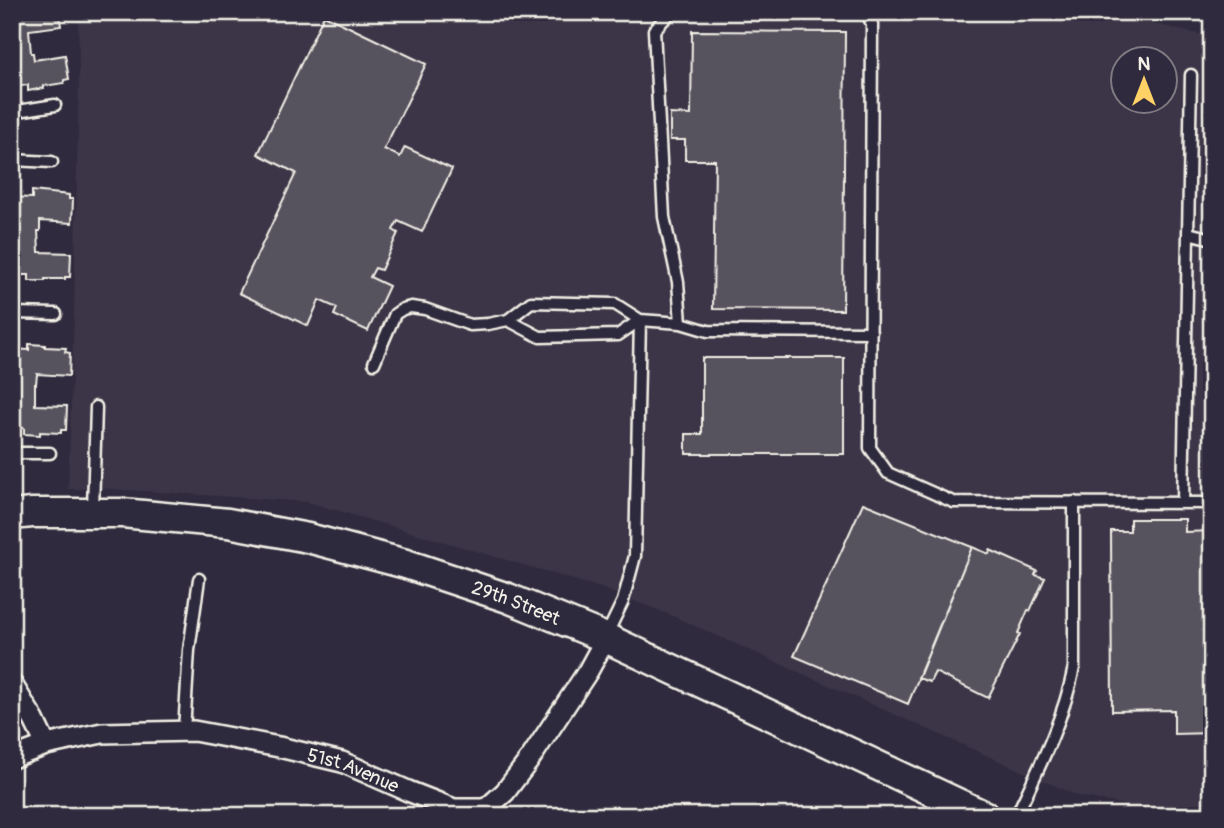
<svg xmlns="http://www.w3.org/2000/svg" width="1224" height="828" viewBox="0 0 1224 828" font-family="Pangolin,sans-serif">
<rect width="100%" height="100%" fill="#2f2a3d"/>
<filter id="ink" filterUnits="userSpaceOnUse"><feTurbulence type="fractalNoise" baseFrequency=".0143" numOctaves="2"/><feDisplacementMap in="SourceGraphic" scale="14" xChannelSelector="R" yChannelSelector="G"/><feConvolveMatrix kernelMatrix="1 2 1 2 8 2 1 2 1" color-interpolation-filters="sRGB"/></filter>
<g filter="url(#ink)">
<!-- built -->
<path fill="#3b3647" fill-rule="evenodd" d="M78,12H1100L1212,37V816H1183L1078,796L668,614L598,587L308,502L111,489H68L74,314L79,71ZM1122,60H1164V102H1122Z"/>
<!-- building -->
<path fill="#56525f" stroke="#f4f1e8" stroke-width="2" d="M12,12H59L61,26L29,30L31,53H33L34,60L65,55L69,79L64,80V83L44,86V88L28,91V85L12,87Z
M324,15L426,64L384,149L400,157L405,147L452,169L422,232L398,221L393,230L398,233L381,270L375,268L370,277L389,286L368,331L334,315L337,308L319,300L308,326L239,293L296,173L258,154Z
M692,31L845,32L843,310L713,309L715,160H685V140H670V114L691,115Z
M32,191L69,195V199H73L72,223L40,221V231H38L39,252L71,253L70,277H65V279H45V281H29V275H12V197L32,198Z
M29,344L45,345V347L66,348L65,352L70,353L69,376L37,374L36,384H35V405L67,406L66,430H61V433L40,432V435L24,434V428L12,427V349L29,350Z
M702,358H844V454H686V434H702Z
M863,503L972,547L908,704L794,656Z
M1130,519H1185V532L1212,531V733L1174,734V710L1112,711L1111,531H1130Z
M972,547L989,554L990,550L1037,571L1035,575L1045,578L1030,611L1028,610L1018,633L1020,634L988,698L935,672L930,682L918,678Z"/>
<g fill="none" stroke-linecap="round" stroke-linejoin="round">
<!-- lane casing -->
<g stroke="#f4f1e8" stroke-width="15">
<path id="lane" d="M671,12L654,30L664,217L678,282L681,323
M866,12L872,24L870,448L888,473L953,502L1212,503
M12,112L55,105
M12,160L52,162
M1188,233L1212,239
M12,313L56,314
M508,320L540,337L618,335L640,320
M374,363L395,314L403,309L411,307L425,309L470,325L488,324L508,320L531,302L615,304L640,320L681,323L708,331L871,332
M12,453H50
M1183,503L1191,75
M93,509L96,407
M606,636L623,601L635,556L640,320
M184,731L189,650L199,579
M1016,816C1039,768 1064,719 1074,667V502"/>
</g>
<!-- street casing -->
<g stroke="#f4f1e8" stroke-width="24">
<g id="street">
<path d="M12,684L34,720L46,745"/>
<path id="s1" d="M12,758L46,745L102,733L194,731L279,747L342,762L408,791L454,809H486L505,792L530,759L588,671L606,638"/>
</g>
</g>
<!-- secondary casing -->
<g stroke="#f4f1e8" stroke-width="33">
<g id="secondary">
<path id="s2" d="M12,515L32,513H122L228,523L308,538L406,564L508,598L606,638L985,816"/>
</g>
</g>
<!-- lane -->
<use href="#lane" stroke="#2f2a3d" stroke-width="10"/>
<!-- street -->
<use href="#street" stroke="#2f2a3d" stroke-width="19"/>
<!-- secondary -->
<use href="#secondary" stroke="#2f2a3d" stroke-width="28"/>
</g>
</g>
<g text-anchor="middle" stroke-width="7" stroke-linejoin="round" paint-order="stroke">
<!-- street labels -->
<g font-size="19" fill="#f4f1e8" stroke="#2f2a3d">
<text dy="7" stroke="none"><textPath href="#s2" startOffset="516">29th Street</textPath></text>
<text dy="7" stroke="none"><textPath href="#s1" startOffset="350">51st Avenue</textPath></text>
</g>
</g>
<!-- margin -->
<rect width="1224" height="828" fill="none" stroke="#2f2a3d" stroke-width="42"/>
<rect x="21" y="21" width="1182" height="786" fill="none" stroke="#f4f1e8" stroke-width="2.5" filter="url(#ink)"/>
<!-- north arrow -->
<g transform="translate(1144 80)"><circle r="33" fill="#2f2a3d" stroke="#7e7a81" stroke-width="2"/>
<path d="M0-5L12 26L0 18L-12 26Z" fill="#ffd166"/>
<text y="-10" font-size="19" font-weight="bold" text-anchor="middle" fill="#f4f1e8">N</text>
</g>
</svg>
